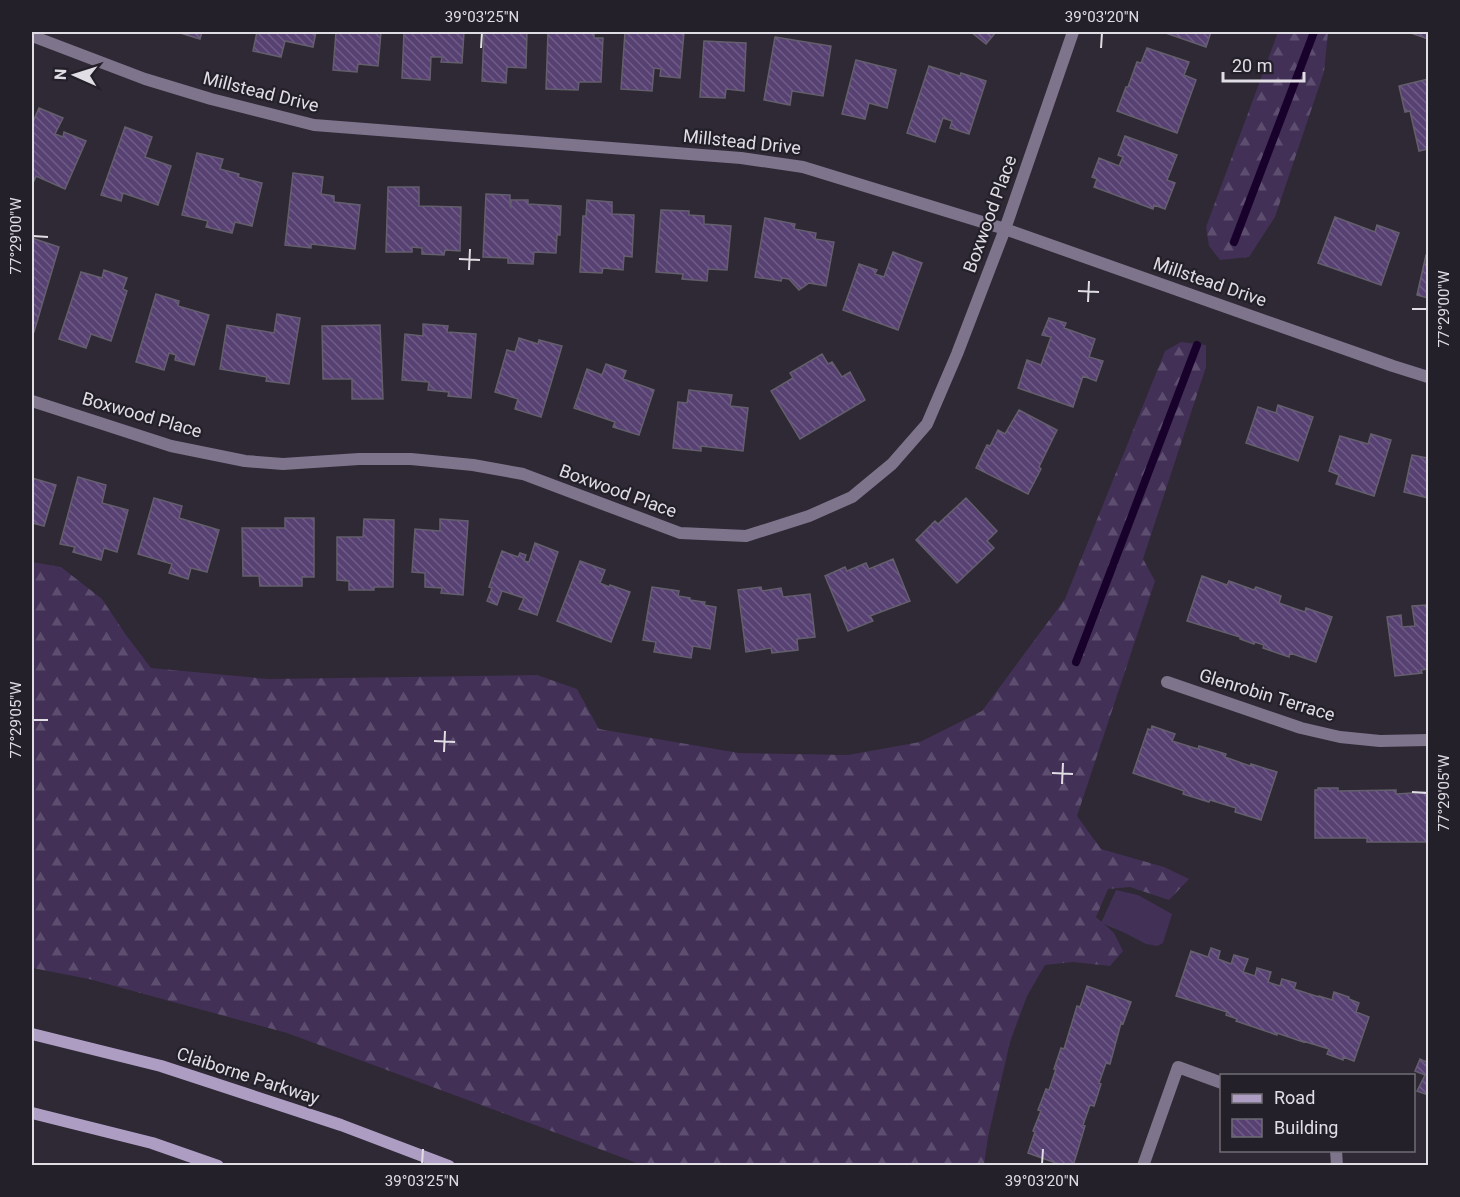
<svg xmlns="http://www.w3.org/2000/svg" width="1460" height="1197" viewBox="0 0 1460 1197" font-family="Roboto,sans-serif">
<defs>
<pattern id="forest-firs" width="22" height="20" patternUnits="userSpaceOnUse" patternTransform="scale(1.5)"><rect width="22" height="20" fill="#423057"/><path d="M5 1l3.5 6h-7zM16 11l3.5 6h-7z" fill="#5d4e6f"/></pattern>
<pattern id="building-back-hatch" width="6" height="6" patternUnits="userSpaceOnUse" patternTransform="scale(1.5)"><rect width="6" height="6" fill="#574172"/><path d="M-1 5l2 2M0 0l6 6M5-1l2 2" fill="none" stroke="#6f5c86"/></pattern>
</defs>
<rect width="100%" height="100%" fill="#2e2934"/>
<!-- green -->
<path fill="#423057" d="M1116,890L1138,895L1172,914L1163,943L1157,946L1146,944L1125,933L1101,923Z"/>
<!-- forest -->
<path fill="url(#forest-firs)" d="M1278,32H1328L1324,72L1275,217L1249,257L1220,260L1209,246L1206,227Z
M1181,342L1206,345V367L1143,559L1155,581L1077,816L1101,849L1164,867L1189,879L1169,900L1130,887L1108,889L1096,917L1114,933L1123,951L1110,966L1073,962L1045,965L1027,996L1010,1042L988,1137L984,1165H640L629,1160L287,1033L89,979L32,968V562L61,567L102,599L126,635L151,668L268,679L537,675L577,689L599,729L739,753L848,755L920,742L982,711L1065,599L1165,351Z"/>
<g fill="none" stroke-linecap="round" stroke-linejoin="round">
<!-- stream -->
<path stroke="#18022c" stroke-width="8" d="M1234,242L1314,32
M1076,662L1197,345"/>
</g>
<!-- building -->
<path fill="url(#building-back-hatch)" stroke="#645f6c" stroke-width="1.5" d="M177,32H202L200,39Z
M257,32H316L313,47L285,41L281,57L253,51Z
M336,32H381L378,66L358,64L357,72L333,70Z
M404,32H464L462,63L441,62L442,57H431L430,80L402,78Z
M484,32H527L526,68L507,67L506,83L482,81Z
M548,32H594V38H603L601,82H579L578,90L546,89Z
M625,32H684L680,78L660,76L661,69L654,68L652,91L621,89Z
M971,32H996L986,44Z
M1163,32H1211L1206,47Z
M1408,32H1428V39Z
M775,37L831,46L823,96L792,91L790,105L764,100Z
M704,41L746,43L744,91L726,89L725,98L700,97Z
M1147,48L1189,62L1184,75L1196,80L1177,133L1117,111L1126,87H1128L1137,62L1141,63Z
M856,60L896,70L887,108L869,103L865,119L842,114Z
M929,66L960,76L961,73L986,81L969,134L950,128L952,121L943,118L935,142L907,133Z
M1428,79V149L1419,151L1410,111L1405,112L1399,86Z
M39,108L63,118L55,134L63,137L64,132L86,141L65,189L36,176L34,181L32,180V124Z
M125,127L152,137L145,157L171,166L158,205L123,193L121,201L101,195Z
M1125,136L1177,155L1167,180L1175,183L1165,209L1154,205L1153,209L1094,187L1097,179L1092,177L1099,158L1119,166L1123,157L1118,155Z
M197,153L223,159L220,169L239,174L238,177L262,183L252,226L235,222L232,233L206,227L208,221L182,215Z
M293,173L323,177L321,194L334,196V202L360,205L355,249L311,244V248L285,245Z
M388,187H419V206L461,207L460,251L445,250L444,255L422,254V248L412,247V252H386Z
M486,194L510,195V206L511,207V200H528V204L561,206L560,235H557L556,253L534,252L533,264L508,263V258L483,257Z
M587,200L612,202V214L634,215L632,257L624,256L623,270L603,268L602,273L580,272L583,216H586Z
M661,210L689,211V215L704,216V224L731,226L727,270L708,269L707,281L682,279L683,274L656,272Z
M1335,217L1375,232L1377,225L1399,233L1381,285L1318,263Z
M765,218L795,224L794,229L816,233L815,239L834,242L826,286L809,283L799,290L789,279L782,278L781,281L755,277Z
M32,238L59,247L34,332L32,331Z
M893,252L922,263L898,330L843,310L859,264L877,270L875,274L884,277Z
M1426,255H1428V298L1417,295Z
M104,270L127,278L123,289L127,291L111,341L91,334L86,348L59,339L81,272L102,278Z
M156,294L179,301L178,306L209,315L194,365L175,360L176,355L169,353L164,370L136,362Z
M277,314L300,318L289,384L266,381L267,377L220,369L227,325L274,333Z
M1049,318L1066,323L1064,328L1095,339L1089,357L1103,361L1096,381L1083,376L1073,407L1018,388L1027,360L1041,365L1051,337L1042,335Z
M423,324L448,326L447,332L476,334L471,398L448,396L449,392L428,390L429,382L402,380L405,334L423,336Z
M380,325L383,399H352V379H323L322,326Z
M519,338L538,344L539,340L562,346L541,417L515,409L518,399L495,392L507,350L515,352Z
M822,354L828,364L832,362L842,377L850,372L865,400L800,439L771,391L793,378L790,373Z
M606,364L626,371L623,379L654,390L639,435L613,427L615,422L574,408L587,369L602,375Z
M689,390L732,395L730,406L748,408L743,451L701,446V451L673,448L678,402L687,403Z
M1278,405L1313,417L1298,461L1246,443L1258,407L1276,413Z
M1019,410L1057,430L1039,467L1041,469L1028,494L976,468L987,445L990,446L998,430L1005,434Z
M1371,434L1391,440L1374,496L1336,484L1339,475L1329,471L1340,436L1368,444Z
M1412,455L1428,458V498L1404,492Z
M78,477L106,485L102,503L128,510L117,552L104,548L101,560L73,552L75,547L60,544Z
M32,478L56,485L44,526L32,523Z
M154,498L182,506L179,518L219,530L207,572L191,568L188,579L169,573L172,564L138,554Z
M966,498L997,531L987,541L994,548L957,583L916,540L935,521L938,524Z
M285,518H314V577H302V586H260L259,576H243L242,528H285Z
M364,519L394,520L393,587H374V590H349V581L337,580V537H363Z
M440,519L468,521L463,595L441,593L442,588L425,587V573L412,572L415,529L440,531Z
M535,543L558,552L537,615L519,609L524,598L502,591L497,605L487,601L492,588L489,587L502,551L518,557L520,553L526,555L524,561L529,562Z
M893,559L910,601L870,616L873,621L848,631L825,576L845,567L847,571L866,563L869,569Z
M580,561L605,570L600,583L609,587L610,585L630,592L611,642L557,621Z
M1202,576L1227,585L1229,581L1254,590L1256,587L1281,596L1279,603L1305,612L1306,608L1332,617L1316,662L1290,653L1289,657L1263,648L1264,645L1255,642L1254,644L1240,639V637L1187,621Z
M652,587L679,591L678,596L690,598V600L705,602L704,605L716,607L710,649L693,646L691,658L654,652L656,642L643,640Z
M761,587L762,591L781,588L783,597L810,594L815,637L797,639L798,650L772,653L771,648L746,652L738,590Z
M1427,605L1428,616V669L1421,670L1422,673L1395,676L1387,617L1401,615L1402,627L1415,626L1412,606Z
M1152,726L1175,734L1172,741L1198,749L1199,746L1226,754L1225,757L1250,766L1251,764L1277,772L1261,820L1235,812L1236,808L1210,800L1209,802L1183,794L1184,791L1133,773L1148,729L1151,730Z
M1318,788H1338V791L1396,790V794L1428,792V790V842H1367V838H1315V790H1318Z
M1211,948L1220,951L1218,959L1231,964L1234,955L1248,959L1243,972L1255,976L1257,968L1271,972L1268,982L1280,986L1282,979L1296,983L1294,989L1319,997V996L1332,1000L1334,992L1349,997V999L1359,1003L1356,1012L1369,1017L1354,1061L1343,1057V1060L1327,1054L1329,1049L1303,1041V1042L1277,1033V1035L1236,1021L1237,1019L1226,1015L1227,1012L1176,996L1191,951L1208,957Z
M1087,986L1131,1002L1123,1024L1121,1023L1110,1064L1106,1063L1099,1083L1101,1084L1094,1106L1090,1105L1083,1125L1085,1126L1073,1166H1064L1028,1153L1035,1132L1033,1131L1041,1111L1038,1110L1046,1089L1049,1090L1056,1069H1054L1061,1048L1064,1049L1077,1006L1080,1007Z
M1428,1055V1095L1417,1091L1425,1075L1415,1071L1420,1059L1426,1062Z"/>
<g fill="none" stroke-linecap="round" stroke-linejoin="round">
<!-- minor -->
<path stroke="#7e748c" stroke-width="12" d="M32,36L145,79L211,99L314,125L741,158L803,167L1005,229L1393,366L1428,377
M32,401L171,446L245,461L283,464L359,459H411L473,465L523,474L680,533L746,536L809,516L852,497L892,464L927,424L957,354L1005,229L1073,32
M1167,682L1301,728L1340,737L1380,741L1428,740
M1336,1150L1337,1166
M1143,1166L1178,1067L1222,1083"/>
<!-- secondary -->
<path stroke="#ad9dc3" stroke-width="12" d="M32,1034L161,1066L341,1125L449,1166
M32,1113L152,1143L218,1166"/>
</g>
<!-- ticks -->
<path fill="none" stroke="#e0dde4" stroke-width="2" d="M481,48L482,33M1101,48L1102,33M33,236L48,237M459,259L480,260M469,270L470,249M1078,291L1099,292M1088,302L1089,281M1412,309H1427M33,720H48M434,741L455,742M444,752L445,731M1052,773L1073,774M1062,784L1063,763M1412,792L1427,793M422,1164L423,1149M1042,1164L1043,1149"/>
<g text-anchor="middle" stroke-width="4.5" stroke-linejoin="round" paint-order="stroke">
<!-- street labels -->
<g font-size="18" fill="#e0dde4" stroke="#24202a">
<text transform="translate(261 92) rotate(14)" y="6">Millstead Drive</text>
<text transform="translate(742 142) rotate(6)" y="6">Millstead Drive</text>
<text transform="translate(990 214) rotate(-70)" y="6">Boxwood Place</text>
<text transform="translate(1210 282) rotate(19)" y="6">Millstead Drive</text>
<text transform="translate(142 415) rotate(16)" y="6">Boxwood Place</text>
<text transform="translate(618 491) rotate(20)" y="6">Boxwood Place</text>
<text transform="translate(1267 695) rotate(17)" y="6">Glenrobin Terrace</text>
<text transform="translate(248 1076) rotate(18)" y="6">Claiborne Parkway</text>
</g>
</g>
<!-- border -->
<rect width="1460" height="1197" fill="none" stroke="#24202a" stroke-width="66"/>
<!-- legend -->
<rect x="1220" y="1074" width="195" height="78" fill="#24202a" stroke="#6f6c74" stroke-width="1.5"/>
<rect x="1232" y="1094" width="30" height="9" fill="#ad9dc3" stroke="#6f6c74" stroke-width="1.5"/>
<text x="1274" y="1104" font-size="18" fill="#e0dde4">Road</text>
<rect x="1232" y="1119" width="30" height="18" fill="url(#building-back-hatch)" stroke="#6f6c74" stroke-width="1.5"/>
<text x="1274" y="1134" font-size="18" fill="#e0dde4">Building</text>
<!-- north arrow -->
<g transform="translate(75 75) rotate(273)" stroke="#24202a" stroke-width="4.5" paint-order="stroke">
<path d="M0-4.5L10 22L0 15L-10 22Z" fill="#e0dde4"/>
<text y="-9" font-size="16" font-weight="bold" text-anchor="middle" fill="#e0dde4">N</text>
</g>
<!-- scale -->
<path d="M1223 72v9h81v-9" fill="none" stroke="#e0dde4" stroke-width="3"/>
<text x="1232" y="72" font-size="18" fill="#e0dde4" stroke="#24202a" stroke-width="4.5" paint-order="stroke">20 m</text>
<rect x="33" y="33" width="1394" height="1131" fill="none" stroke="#e0dde4" stroke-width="2"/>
<g font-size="15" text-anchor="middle" fill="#e0dde4">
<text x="482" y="22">39°03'25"N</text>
<text x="1102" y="22">39°03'20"N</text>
<text transform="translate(16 236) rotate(-90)" y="5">77°29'00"W</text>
<text transform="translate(1444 309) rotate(-90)" y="5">77°29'00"W</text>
<text transform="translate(16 720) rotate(-90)" y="5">77°29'05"W</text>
<text transform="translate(1444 793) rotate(-90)" y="5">77°29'05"W</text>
<text x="422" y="1186">39°03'25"N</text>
<text x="1042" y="1186">39°03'20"N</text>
</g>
</svg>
